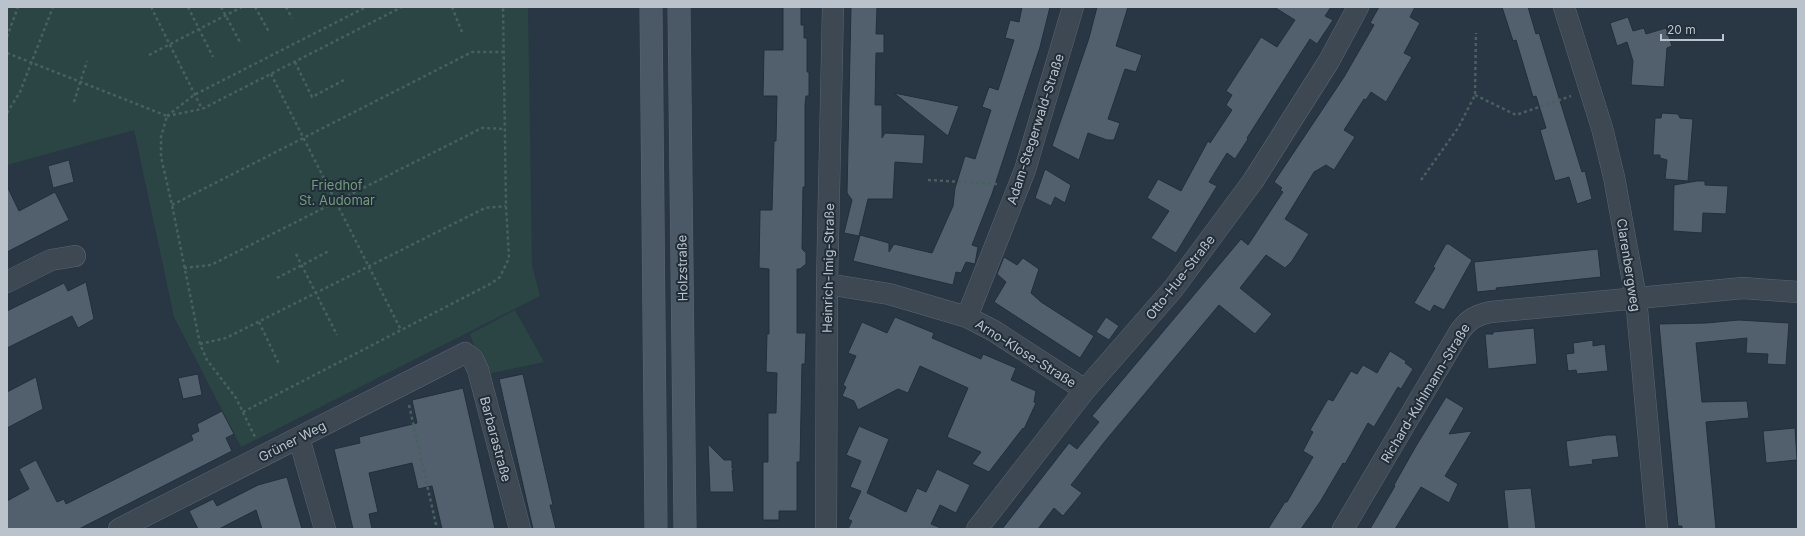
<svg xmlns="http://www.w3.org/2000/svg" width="1805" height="536" viewBox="0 0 1805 536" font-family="Inter,sans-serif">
<rect width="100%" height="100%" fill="#283743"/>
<!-- green -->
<path fill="#2b4444" d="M7,7H528L532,265L540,296L241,447L174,317L134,130L7,165Z
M515,310L544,362L484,375L470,334Z"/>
<!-- building -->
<path fill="#52606e" stroke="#232f3a" d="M783,7H801V25H804V38H807V72H809V96H806L805,105V187H803L802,249L806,253V264L800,269H797V333H806L805,364H802L800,462H797V511H779V520H763V462H768V413H776L777,373L766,372L767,334H769V269L759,268L760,210H772L774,141H776L777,96H763L764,50H783Z
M851,7H877L876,34H884V53H876L875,105H882V138L885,133L925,135L923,164L895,162L893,199H868L859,236L844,233L852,200L847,193Z
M1022,7H1050L1040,47L992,194L972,245L978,247L975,264L966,262L961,273L956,272L953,285L853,261L860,235L889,243V252L894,244L932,253L953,206L955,188L965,156L975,159L991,110L982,107L989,87L998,90L1014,40L1005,38L1010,20L1019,22Z
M1097,7H1128L1116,46L1142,55L1136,72L1125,69L1108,119L1120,123L1114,140H1107L1088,133L1079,160L1052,146L1089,38Z
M1274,7H1331L1325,16L1333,20L1317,44L1310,39L1247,138L1248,139L1235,159L1227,153L1209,182L1217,186L1176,253L1151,238L1169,211L1147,198L1158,179L1181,191L1208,141L1210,143L1232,110L1226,105L1232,95L1226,91L1261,37L1277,47L1295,20Z
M1379,7H1415L1410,17L1420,23L1404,53L1412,57L1386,102L1371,92L1366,100L1364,99L1344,130L1355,137L1334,170L1326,165L1314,172L1285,219L1309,234L1292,261L1285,268L1266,255L1240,288L1272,314L1255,334L1219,305L1106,440L1071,485L1082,493L1063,516L1054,508L1038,529H1002L1069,443L1077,449L1099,422L1092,416L1241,239L1248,245L1283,192L1280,190L1282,188L1274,182L1344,77L1374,25L1370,23Z
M1502,7H1528L1536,34L1539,33L1582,172L1585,171L1592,199L1577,204L1569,177L1555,181L1540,130L1546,128L1536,96L1533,97L1516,40L1513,41Z
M1628,17L1633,31L1644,28L1646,34L1666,28L1672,46L1667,48L1664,87L1631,85L1633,61L1627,42L1617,46L1610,23Z
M894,93L959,106L948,136Z
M1662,113L1678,114L1680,118L1693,119L1688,181L1665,179L1667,160L1660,158V155H1653L1655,118H1661Z
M69,160L74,182L53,188L48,166Z
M1045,169L1071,185L1065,203L1055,197L1051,206L1035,198Z
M1697,181H1705V185L1728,186L1726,214L1703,213L1702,233L1673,231L1674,185Z
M7,186L19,211L55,192L69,220L7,252Z
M1446,244H1449L1472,260L1444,310L1434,305L1430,312L1414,303L1435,268L1433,267Z
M1598,249L1601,277L1496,288L1497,290L1477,292L1474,262Z
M1004,257L1017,265L1023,258L1039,269L1031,293L1041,302L1094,336L1080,358L994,302L1006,282L997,274Z
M86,282L94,319L78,328L72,316L7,348V311L64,283L68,291Z
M895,317L934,333L932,338L981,359L983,354L1016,368L1011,380L1036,391L1034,402L1036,403L1024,429L1023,428L989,472L972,464L981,452L947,437L968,388L920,366L908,393L898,389L858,410L854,401L842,396L846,387L843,385L856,356L848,353L862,322L887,333Z
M1106,317L1119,326L1109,340L1096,332Z
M1739,320L1789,323L1786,365L1767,364L1768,354L1746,353L1747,338L1696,343L1702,402L1747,401L1749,418L1706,422L1716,529H1682V526H1678L1659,324L1706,323Z
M1534,328L1537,364L1488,369L1485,334H1493V332Z
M1593,340V346L1605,344L1608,371L1577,374L1576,370L1568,371L1566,354L1574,353L1573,343Z
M1390,351L1406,361L1405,363L1413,369L1401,389L1398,387L1374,427L1368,423L1345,464L1343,463L1320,502L1301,529H1268L1285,502H1287L1313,457L1303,451L1313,432L1310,430L1328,399L1333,401L1351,371L1357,374L1363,365L1377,373Z
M198,374L202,395L183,399L178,378Z
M523,374L553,505H550L556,529H533L499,379Z
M36,377L43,409L7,428V392Z
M463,388L495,529H442L432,486L418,489L412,463L369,473L378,512L369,514L372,529H353L334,449L360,443L359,437L417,423L412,400Z
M1446,397L1464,408L1449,434L1472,431L1445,476L1458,484L1449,503L1421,487L1395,529H1370L1395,486L1394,485L1416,446Z
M222,411L234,434L226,438L232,451L79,529H7V501L29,489L19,469L36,460L57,502L64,499L66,504L193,440L191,435L199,431L197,424Z
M859,426L889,439L867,493L906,512L917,488L926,492L937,469L970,485L956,513L940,505L931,524L943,529H848L852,521L848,519L861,491L850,487L861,461L846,455Z
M1795,428L1797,460L1766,463L1763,431Z
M1607,435H1616L1619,457L1592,460L1593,464L1569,467L1566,441Z
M708,444L724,460H732V468L734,470H732L734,492H710Z
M287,477L302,529H262L256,510L219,529H198L189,511L213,499L217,506L258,485Z
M1531,488L1536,529H1508L1504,490Z"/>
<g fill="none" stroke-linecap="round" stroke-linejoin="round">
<!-- street casing -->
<g stroke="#5b6670" stroke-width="22">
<path id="street" d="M1564,7L1602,128L1614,177L1636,298L1657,529
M7,282L51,260L75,256
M827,284L889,294L967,317L994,331L1085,390
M967,317L1025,170L1073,7
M299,438L325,529
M119,529L465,353L473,359L478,370L520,529
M826,529L827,284L833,7
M977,529L1085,390L1173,289L1253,181L1329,61L1358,7
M1343,529L1460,331C1469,319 1476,315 1491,312L1743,288L1798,292"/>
</g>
<!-- secondary casing -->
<g stroke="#5b6670" stroke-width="23">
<path id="secondary" d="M651,7L656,529
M679,7L685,529"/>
</g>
<!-- path -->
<path stroke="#496060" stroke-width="2.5" stroke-dasharray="3 3" stroke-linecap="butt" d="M151,7L202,109
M188,7L213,57
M221,7L241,44
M255,7L269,32
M286,7L292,18
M452,7L462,32
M7,37L18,7
M7,53L167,116L161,137V157L172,205L200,344L207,360L236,398L255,437
M149,55L242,7
M295,62L312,97L346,79
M271,74L401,330
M1475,95L1516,115L1571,96
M74,102L87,61
M7,113L20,92L53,7
M167,116L202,109L402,7
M167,116L194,95L366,7
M928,180L997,184
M1421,180L1458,128L1475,95L1476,33
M172,205L472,52H504
M296,254L337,335
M184,268L211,265L482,128L505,129
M277,278L329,251
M259,322L279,364
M200,344L226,338L485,208L506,206
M409,405L437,529
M243,412L492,283L500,277L509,258L506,206L503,7"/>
<!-- street -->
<use href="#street" stroke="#3d4853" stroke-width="21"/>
<!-- secondary -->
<use href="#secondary" stroke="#4b5866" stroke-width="22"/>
</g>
<g text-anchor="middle" stroke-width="4" stroke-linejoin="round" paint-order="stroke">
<!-- street labels -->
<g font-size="13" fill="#bac3cc" stroke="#212d38">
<text transform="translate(1035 129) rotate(-72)" y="5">Adam-Stegerwald-Straße</text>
<text transform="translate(1629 265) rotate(81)" y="5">Clarenbergweg</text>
<text transform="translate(682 268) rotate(-91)" y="5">Holzstraße</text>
<text transform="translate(828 268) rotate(-89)" y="5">Heinrich-Imig-Straße</text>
<text transform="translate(1180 277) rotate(-52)" y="5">Otto-Hue-Straße</text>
<text transform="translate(1026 353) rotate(32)" y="5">Arno-Klose-Straße</text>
<text transform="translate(1425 393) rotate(-59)" y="5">Richard-Kuhlmann-Straße</text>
<text transform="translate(496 439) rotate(75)" y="5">Barbarastraße</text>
<text transform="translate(292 441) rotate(-27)" y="5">Grüner Weg</text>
</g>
<!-- park labels -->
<g font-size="13" fill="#729d78" stroke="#212d38">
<text x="337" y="190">Friedhof<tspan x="337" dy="15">St. Audomar</tspan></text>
</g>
</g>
<!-- border -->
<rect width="1805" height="536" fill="none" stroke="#bac3cc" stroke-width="16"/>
<!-- scale -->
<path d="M1661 34v6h62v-6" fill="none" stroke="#bac3cc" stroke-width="2"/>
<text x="1667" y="34" font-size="12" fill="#bac3cc" stroke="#212d38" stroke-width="3" paint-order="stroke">20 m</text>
</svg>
